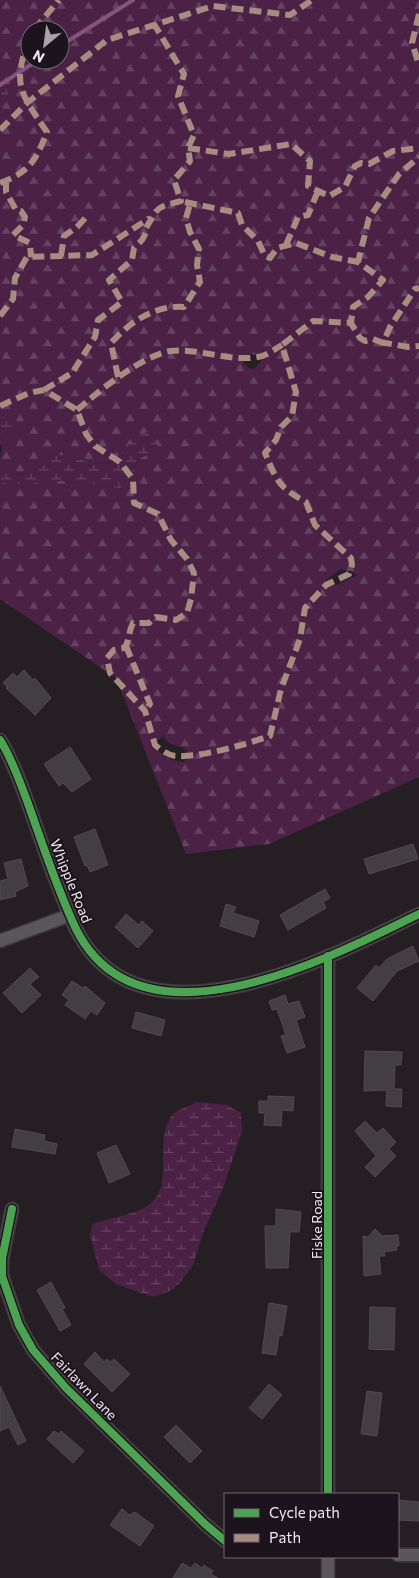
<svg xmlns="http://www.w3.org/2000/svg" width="419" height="1578" viewBox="0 0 419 1578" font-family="Commissioner,sans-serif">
<defs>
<pattern id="forest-firs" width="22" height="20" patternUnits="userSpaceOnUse" patternTransform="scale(1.25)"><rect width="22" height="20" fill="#4b2246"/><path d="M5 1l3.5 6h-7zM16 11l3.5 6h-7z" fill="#654261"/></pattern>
<pattern id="wetland-marsh" width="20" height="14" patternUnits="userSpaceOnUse" patternTransform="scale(1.25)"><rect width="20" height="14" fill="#4b2246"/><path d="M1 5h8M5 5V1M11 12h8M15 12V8" fill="none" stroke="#654261"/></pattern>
</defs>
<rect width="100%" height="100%" fill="#251f24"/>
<!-- forest -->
<path fill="url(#forest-firs)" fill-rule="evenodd" d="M0,0H419V777L269,844L186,854L116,678L0,599V481C21,490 42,479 62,481C82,483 101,487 121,488L140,458L155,451H124C103,478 77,451 51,456C39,474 19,481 0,468C0,447 5,433 10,413L0,406V102L4,101L8,94V88L0,86ZM30,30H60V60H30ZM249,354L259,355L262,360L254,369L249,368L242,362ZM341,569L353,572L357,575L337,585L328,583L326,580ZM163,736L169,743L186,749L189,758L183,762C169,760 160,756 153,743Z"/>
<!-- wetland -->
<path fill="url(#wetland-marsh)" d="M0,86L8,88V94L4,101L0,102Z
M0,406L10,413L17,422L13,431L0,446Z
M147,432L155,437L158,445L155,451L140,458L121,488C101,487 82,483 62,481C42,479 21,490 0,481V468C19,481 39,474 51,456C70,452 88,466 108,463C124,460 125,439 147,432Z
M197,1102L227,1105L241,1113L242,1131L222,1191L204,1230L193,1265L179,1284L170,1291L153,1297L116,1284L99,1270L90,1235L92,1225C108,1217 137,1215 150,1204C174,1183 156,1150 167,1124C169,1121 170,1117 173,1114C179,1109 189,1106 197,1102Z"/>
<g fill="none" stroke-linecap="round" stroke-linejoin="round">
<!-- stream -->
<path stroke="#84547c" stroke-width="4" d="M60,46L133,0
M0,85L38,60"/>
</g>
<!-- building -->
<path fill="#423e41" stroke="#514b50" d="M24,670L33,680L35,678L51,698L35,715L6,688L8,687L3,683L13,673L17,677Z
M70,747L91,779L72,792L63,783L59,786L44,764Z
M95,829L108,865L90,872L87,865L85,866L74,837Z
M413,844L418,859L369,874L364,859Z
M21,859L28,886L15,892L16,896L0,900V881L8,879L4,863Z
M325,889L330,898L323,902L326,908L288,930L280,915Z
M226,904L236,907L233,913L259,921L254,937L220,926Z
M126,914L139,925L142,921L153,931L138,948L115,927Z
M413,946L419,961L397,971L373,1001L357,988L376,965L379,968L387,959Z
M30,968L39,977L30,984L41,995L22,1013L3,993Z
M72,981L83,988L85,986L105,1003L97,1015L91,1011L85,1019L65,1005L69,1000L62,995Z
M285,995L288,1004L299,1001L305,1017L296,1020L305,1047L287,1053L281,1036L286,1035L277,1009L272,1010L269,1001Z
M136,1012L165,1020L161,1036L132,1028Z
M365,1051L402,1052L401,1065H395L394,1089H402L401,1107L386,1106L387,1090L364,1091Z
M268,1096L294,1097L293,1111L282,1110L281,1126L264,1125L265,1113H259V1101H268Z
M365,1121L377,1133L383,1128L396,1142L389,1149L396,1156L375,1177L365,1167L376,1156L355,1131Z
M15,1129L45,1135L44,1141L57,1144L55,1154L12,1147Z
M116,1145L130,1174L109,1183L97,1153Z
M276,1209L301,1212L299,1232H290L288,1268H266L265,1226H276Z
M375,1229L382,1236L398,1235L399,1246H396L397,1250L384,1252L385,1256H379L381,1274L364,1276L363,1236L368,1237Z
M51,1282L65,1308L62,1309L71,1325L60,1331L37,1290Z
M269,1303L287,1306L282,1336L279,1335L276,1355L262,1353Z
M370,1307L395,1308L394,1350L369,1349Z
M95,1352L104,1362L107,1359L110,1362L114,1359L130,1374L112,1392L84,1364Z
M269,1384L282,1395L262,1419L249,1408Z
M0,1386L26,1441L18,1445L9,1427L0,1431Z
M367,1391L382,1393L377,1436L361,1434Z
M176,1425L202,1451L190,1463L164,1437Z
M54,1431L59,1434L61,1431L84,1451L73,1463L47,1439Z
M398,1500L419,1502V1521L398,1520Z
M122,1509L129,1515L135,1512L154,1526L140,1546L110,1525Z
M182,1563L191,1568L195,1563L202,1568L204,1565L213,1571L211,1574L218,1578H173Z"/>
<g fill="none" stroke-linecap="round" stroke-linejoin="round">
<!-- minor casing -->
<g stroke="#413c40" stroke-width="15">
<path id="minor" d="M0,740C11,757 19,779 26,798C42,842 56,887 76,929C140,1057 330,958 419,914
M0,941L70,915
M12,1209L2,1259V1276L19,1325L33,1350L66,1388L205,1524L225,1541
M328,1494V956
M398,1555H419
M328,1578V1557"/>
</g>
<!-- minor -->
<use href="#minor" stroke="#595759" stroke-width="12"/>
<!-- quiet -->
<path stroke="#a88b81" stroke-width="6" stroke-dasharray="12 6" stroke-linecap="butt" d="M419,14L412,43L419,65
M34,30L59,0
M0,130L27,103L107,40L213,6L290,15L312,0
M188,148L229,154L291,144L310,161L308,186L329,196L345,187L355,166L361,163L369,164L393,151L419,148
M6,181V192L16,210L21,211L25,217L23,225L13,235L30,243L31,257
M0,183C30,172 36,160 47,132C19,91 12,85 30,36
M185,202L238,213L242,225L258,241L265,256L270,258L277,248L296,243L332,257L358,262
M286,245L298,217L308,215L318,191
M61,256L64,236L77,227L89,214
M0,316L13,299L15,278L27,257L92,255L150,218
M353,327L351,323L353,307L368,297L383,280L358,262L369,218L399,174L419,157
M380,342L408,347L419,346
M118,377L111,343C130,322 154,305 184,307L200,282L197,265L199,249L190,232L186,218L190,204
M44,390L72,373L95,337L98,320L122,302L109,280L132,260L134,248L142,240L147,231L146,228C160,205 155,208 181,201L174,180L190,161L188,148L194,135L178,96L184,74L154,24
M0,406L29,393L44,390L77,410L86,434L95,446L120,462L133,479L134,503L158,514L171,540L187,559L194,573L191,599L187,613L176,620L156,617L149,623H133C128,632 130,641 124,648L114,650L107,658L110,673L145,711L155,745C161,750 168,755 175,756C200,758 246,744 270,736L281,689L300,639L305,608L326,585L349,574L352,565L351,558L315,525L306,502C278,487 277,481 265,453L276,440L281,427L292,416L296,392L282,345L313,321L351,323L360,338L365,341L373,339L383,343L390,327L415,289L419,288
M77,410C98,392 142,355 171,351C200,348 229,362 258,357C266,356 275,349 282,345
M126,646L150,704L145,711"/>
<!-- cycleway casing -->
<g stroke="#1d131c" stroke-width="11">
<path id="cycleway" d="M0,740C11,757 19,779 26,798C42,842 56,887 76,929C140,1057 330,958 419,914
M12,1209L2,1259V1276L19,1325L33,1350L66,1388L205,1524L225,1541
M328,1494V956"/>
</g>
<!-- cycleway -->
<use href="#cycleway" stroke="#4ca352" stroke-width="8"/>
</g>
<g text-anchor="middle" stroke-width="4" stroke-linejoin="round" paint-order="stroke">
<!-- street labels -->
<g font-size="14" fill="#f1e9ef" stroke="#1d131c">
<text transform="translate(71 881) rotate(68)" y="5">Whipple Road</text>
<text transform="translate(317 1225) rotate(-90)" y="5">Fiske Road</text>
<text transform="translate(84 1386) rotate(46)" y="5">Fairlawn Lane</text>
</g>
</g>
<!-- legend -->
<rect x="224" y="1493" width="175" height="65" fill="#1d131c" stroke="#726970"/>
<rect x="234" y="1509" width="25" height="8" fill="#4ca352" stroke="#726970"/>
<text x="269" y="1518" font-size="15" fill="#f1e9ef">Cycle path</text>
<rect x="234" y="1534" width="25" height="8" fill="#a88b81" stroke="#726970"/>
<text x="269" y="1543" font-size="15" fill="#f1e9ef">Path</text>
<!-- north arrow -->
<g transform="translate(45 45) rotate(209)"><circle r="24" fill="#1d131c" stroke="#726970"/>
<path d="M0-4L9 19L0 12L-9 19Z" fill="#aaa2a8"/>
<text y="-8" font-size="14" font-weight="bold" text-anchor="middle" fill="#f1e9ef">N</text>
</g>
</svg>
